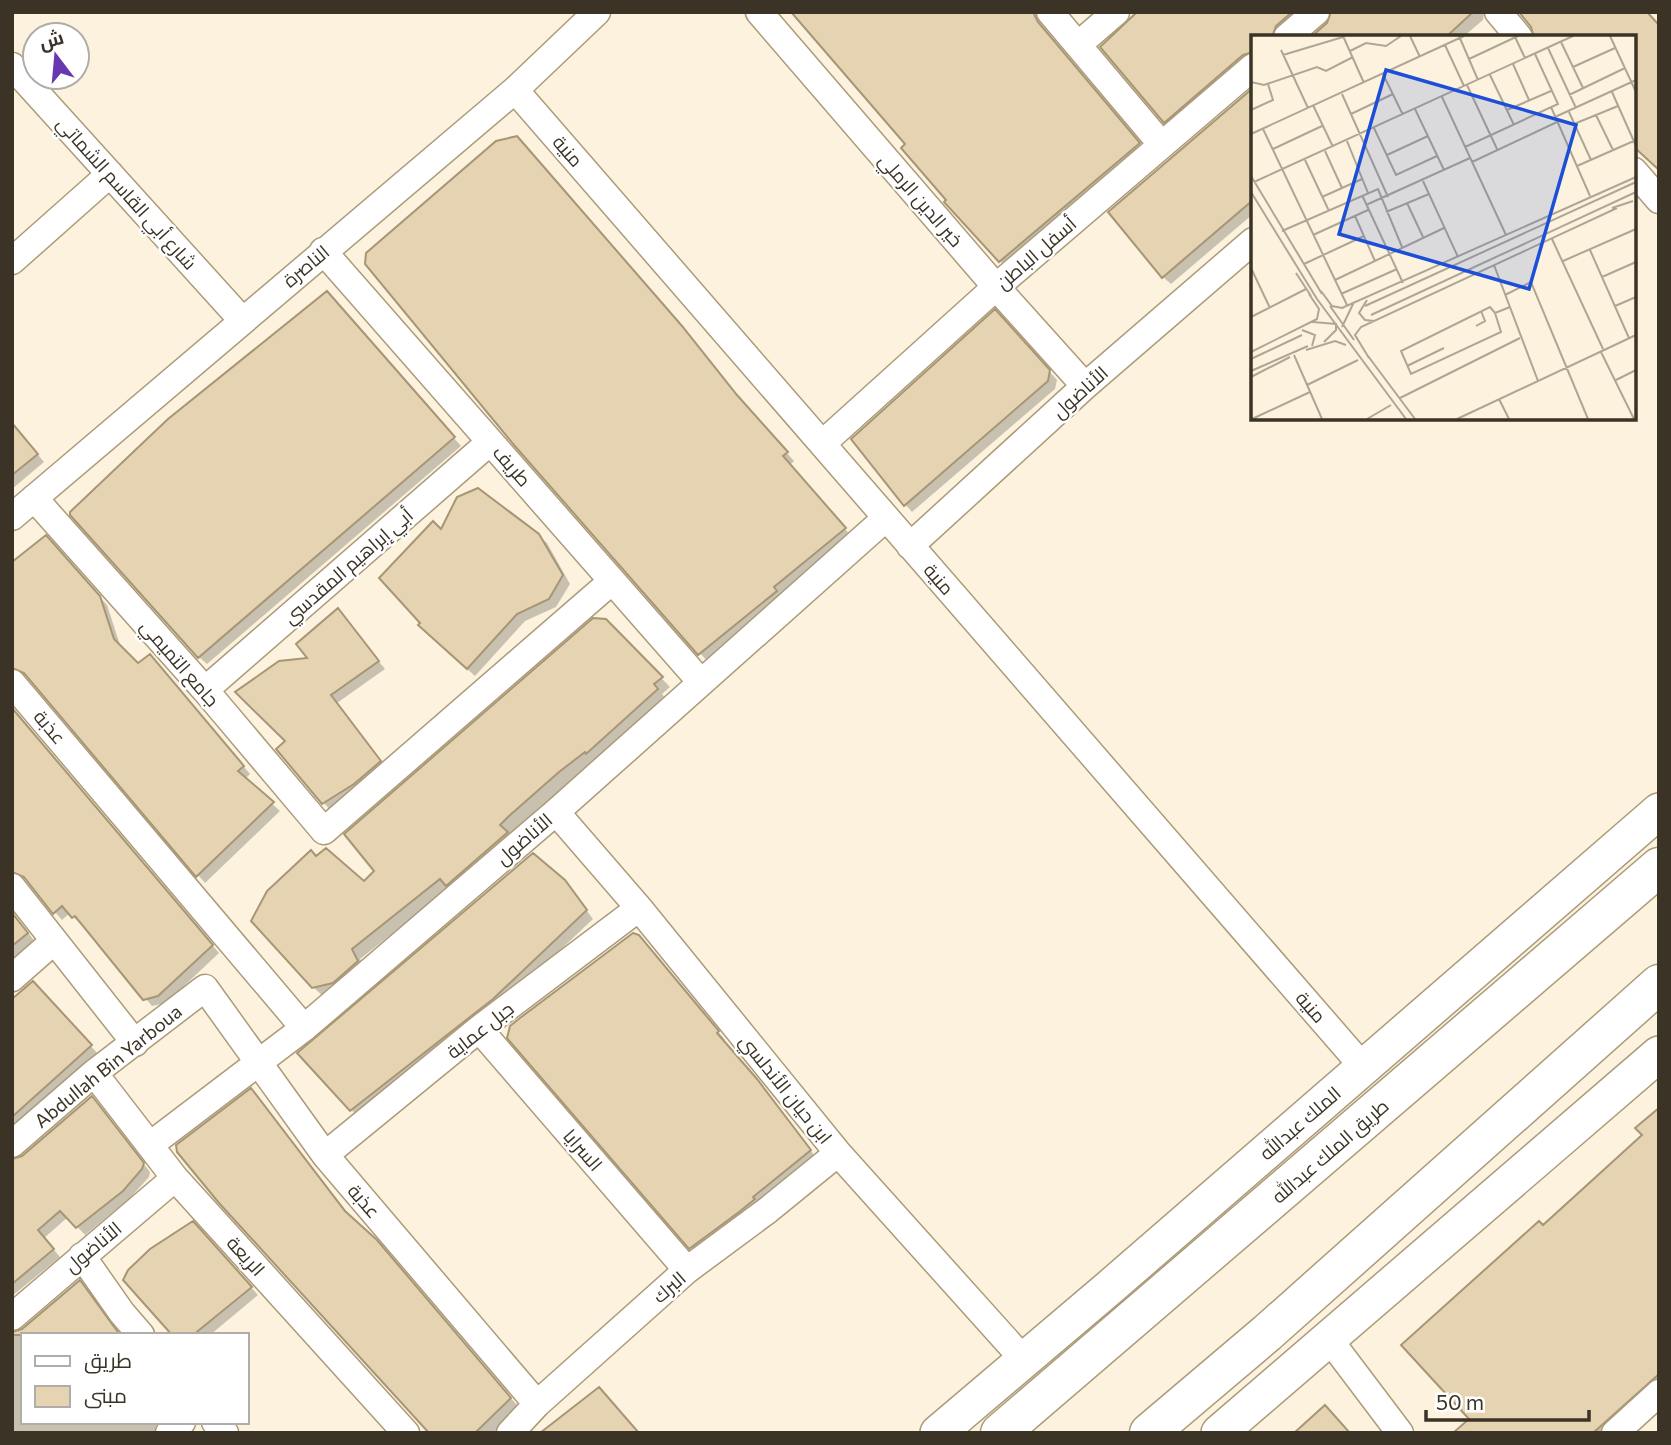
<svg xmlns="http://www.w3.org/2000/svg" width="1671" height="1445" viewBox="0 0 1671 1445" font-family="Commissioner,Cairo,sans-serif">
<rect width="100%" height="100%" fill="#fcf2dd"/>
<!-- shadow -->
<path fill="#0003" d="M1032,12L1045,32L1146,152L1008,269L946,202Z
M1140,12H1310L1281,37H1253V61L1173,129L1165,121Z
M1333,12H1484L1483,20L1463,37H1313L1328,25Z
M1253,90V214L1171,284L1163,277Z
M334,300L461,446L207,664L199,657Z
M1002,319L1057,380L1055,389L912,512L905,504Z
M471,391L744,404L794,461L790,465L852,537L707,661Z
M12,423L44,462L12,489Z
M441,532L538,535L547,543L570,584L556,607L525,621L475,676L427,633Z
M53,545L107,605L121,648L138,665L157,664L250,774L245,779L280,811L205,883L31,678L18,674L12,677V564Z
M338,611L385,669L337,703L387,769L331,811L278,750L288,742L310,659Z
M606,621L670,687L662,694L666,699L508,835L516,842L450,888L360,959L366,971L323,996L313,987L317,858L364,883Z
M12,709L219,953L166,1003L152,1006L83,923L81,925L70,913L62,920L26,879L17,878L12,881Z
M564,881L593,919L501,1006L359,1118L300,1053Z
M12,911L35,942L12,959Z
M647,945L725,1040L723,1042L765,1089L817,1159L698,1255L691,1247Z
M41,991L98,1054L12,1131V1001Z
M250,1091L262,1102L354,1221L389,1255L522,1411L499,1433H432Z
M99,1106L150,1172L149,1177L130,1198L85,1235L68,1217L44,1238L60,1257L12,1296V1160L23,1158Z
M1659,1110V1403L1626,1433H1473L1471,1419L1543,1227L1644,1136Z
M200,1231L258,1295L210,1335H174Z
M12,1334L23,1335V1422H173L160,1433H12Z"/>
<!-- building -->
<path fill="#e5d3b1" stroke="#a69676" stroke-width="2" d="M791,12H1033L1038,22L1140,143L999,262L944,202L946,200L901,148L905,144Z
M1137,12H1292L1276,26L1272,37H1253V52L1243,55L1164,123L1100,47Z
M1331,12H1473L1446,37H1311L1327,23Z
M1519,12H1647L1659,25V170L1634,147V37H1534L1531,27Z
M1253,88V200L1162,278L1108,212Z
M517,136L682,326L737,395L788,452L783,456L846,528L774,587L777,591L698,655L514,445L365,264L366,253L496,141Z
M327,291L455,437L198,658L70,515V512L168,419Z
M995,309L1050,370L1048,381L904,506L851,439Z
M12,423L38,454L12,475Z
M478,488L539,534L563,575L549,599L517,614L467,669L418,625L420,623L379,578L433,521L441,529L457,497Z
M46,535L100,596L114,639L138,663L150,654L244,766L238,771L274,802L196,877L24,673L12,668V562Z
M338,608L379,661L331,695L381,761L354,784L322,804L276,749L285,741L235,692L279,661L307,658L296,644Z
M593,618L606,619L663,677L654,684L658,689L586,754L585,752L559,772L509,816L500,825L508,832L446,886L440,879L352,949L358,961L333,983L312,988L251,921L267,891L311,850L316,856L326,848L364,881L374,871L344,834Z
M12,708L213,945L158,996L143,1000L75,916L72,918L62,906L53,914L24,877L12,872Z
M533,853L565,880L587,910L493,999L350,1111L297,1053Z
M12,913L28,933L12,946Z
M633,933L639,935L703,1012L719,1031L717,1033L757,1079L811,1150L753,1197L755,1199L739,1212L689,1249L507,1038L510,1026L520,1018Z
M33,981L92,1045L12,1117V999Z
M251,1088L345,1211L377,1240L511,1398L475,1433H429L219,1203L177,1152L176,1145Z
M92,1096L144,1163L142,1169L123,1191L76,1228L60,1211L38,1230L54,1249L12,1284V1159L22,1156Z
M1659,1108V1374L1593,1433H1453L1469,1419L1401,1345L1539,1221L1543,1225L1642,1135L1635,1128Z
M193,1221L252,1287L193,1335H172L123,1280L128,1270L150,1249Z
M80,1280L120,1335H12V1332L22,1329Z
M599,1387L639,1433H540Z
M1325,1405L1350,1433H1294Z"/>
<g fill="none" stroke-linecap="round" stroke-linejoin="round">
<!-- minor casing -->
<g stroke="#ac9b7a" stroke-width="29">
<path id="minor" d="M759,12L996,287L1085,386
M1050,12L1162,145
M1498,12L1519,37
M1287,37L1316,12
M1079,44L1116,12
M12,66L242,320
M515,90L1364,1068
M1634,171L1659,200
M323,251L700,681
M12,261L110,174
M823,443L996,287L1253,67
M34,498L205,690L324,831L612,581
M12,517L515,90L597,12
M910,546L1085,386L1253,241
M12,683L304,1028
M205,690L490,442
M556,812L639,908L838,1153L1024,1360
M12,887L135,1043
M12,978L54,941
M479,1029L687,1270
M94,1073L175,1178L406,1433
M12,1144L94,1073L205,988L325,1155L537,1404
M150,1145L304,1028L556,812L886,518
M325,1155L479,1029L639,908
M82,1256L122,1313L141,1335
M12,1317L175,1178
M1329,1339L1400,1433
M215,1422L225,1433
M169,1433L182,1422
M510,1433L537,1404L687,1270L768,1210L838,1153
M1615,1433L1659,1393"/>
</g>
<!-- major casing -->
<g stroke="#ac9b7a" stroke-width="38">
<path id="major" d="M938,1433L1109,1288L1659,811
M1219,1433L1659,1054"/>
</g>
<!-- highway casing -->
<g stroke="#ac9b7a" stroke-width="41">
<path id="highway" d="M1000,1433L1659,867
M1149,1433L1267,1333L1659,984"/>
</g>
<!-- minor -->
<use href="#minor" stroke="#fff" stroke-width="26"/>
<!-- major -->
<use href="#major" stroke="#fff" stroke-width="35"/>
<!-- highway -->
<use href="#highway" stroke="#fff" stroke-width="38"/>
</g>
<g text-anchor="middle" stroke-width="5" stroke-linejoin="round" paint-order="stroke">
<!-- street labels -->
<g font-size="19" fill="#3a3326" stroke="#fff">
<text transform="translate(568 151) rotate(49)" y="7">منية</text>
<text transform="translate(127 193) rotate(48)" y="7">شارع أبي القاسم الشماتي</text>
<text transform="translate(921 200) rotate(49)" y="7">خير الدين الرملي</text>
<text transform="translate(1036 253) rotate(-41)" y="7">أسفل الباطن</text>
<text transform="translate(306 266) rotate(-40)" y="7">الناصرة</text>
<text transform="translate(1080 392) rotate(-42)" y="7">الأناضول</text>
<text transform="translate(512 466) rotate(49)" y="7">طريف</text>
<text transform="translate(348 566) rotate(-41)" y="7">أبي إبراهيم المقدسي</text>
<text transform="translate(939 579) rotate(49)" y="7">منية</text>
<text transform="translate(180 663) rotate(49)" y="7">جامع التميمي</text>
<text transform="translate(50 727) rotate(50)" y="7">عذبة</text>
<text transform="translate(524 839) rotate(-41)" y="7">الأناضول</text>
<text transform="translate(1311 1007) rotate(49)" y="7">منية</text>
<text transform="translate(480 1030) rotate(-38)" y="7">جبل عماية</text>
<text transform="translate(108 1066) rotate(-39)" y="7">Abdullah Bin Yarboua</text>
<text transform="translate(786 1089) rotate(51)" y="7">ابن حيان الأندلسي</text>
<text transform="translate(1300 1123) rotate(-41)" y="7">الملك عبدالله</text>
<text transform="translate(583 1150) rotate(49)" y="7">السرايا</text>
<text transform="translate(1330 1151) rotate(-41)" y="7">طريق الملك عبدالله</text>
<text transform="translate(364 1201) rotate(49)" y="7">عذبة</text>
<text transform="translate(93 1247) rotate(-40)" y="7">الأناضول</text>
<text transform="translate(246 1256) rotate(48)" y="7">الريعة</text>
<text transform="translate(669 1287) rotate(-41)" y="7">البرك</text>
</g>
</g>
<!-- overview -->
<g transform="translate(1251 35)">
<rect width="385" height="385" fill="#fcf2dd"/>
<path fill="none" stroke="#aea694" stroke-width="2" d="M92,1L113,48M159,1L169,22M208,1L227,45M359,1L385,57M264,2L274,23M310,7L332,53M194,10L213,51M297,13L325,73M30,15L57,73M99,16L115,8L135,11L150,1M32,20L92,2M218,24L267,1M262,29L278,65M322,32L364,13M132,39L152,80M239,40L263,90M0,47L13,50L66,32L75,36L102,22M216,50L246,114M361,57L385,111M91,59L137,162M318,60L374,33M191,62L255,200M62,70L82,112M300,72L339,161M164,74L193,135M0,75L22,65L17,49M256,75L300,56M318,77L340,125M100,79L142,59M345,80L362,115M304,82L385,45M323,89L367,71M123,93L145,140L186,121M12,94L96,270M0,99L213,1M96,106L117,158M214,112L307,69L284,19M22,114L71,91M74,116L91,153M136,120L177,101M54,125L78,176M221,127L306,87M326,131L385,105M0,141L71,259M172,146L207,222M3,147L322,1M0,157L66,264L155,384M111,160L152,248M71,162L111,144M156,168L172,202M115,170L219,123M361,173L382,166M135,177L178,159M104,181L124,226M31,196L127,154L151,212M62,200L117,175M301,204L352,314M339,215L378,303M312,226L385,194M53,229L113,201M243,230L287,346M0,233L19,273M45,238L60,261M351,242L385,227M84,245L193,193M70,256L81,271L91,273L385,142M90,259L146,234M254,260L280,247L337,384M116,265L108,278L114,285L123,286M79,271L103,305M114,271L385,147M364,271L385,262M244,278L250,297L160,339L150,316L239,272L244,278L259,272M120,280L385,157M0,282L55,254M62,287L85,289M225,291L234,286L230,276M91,292L103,267M51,295L64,300L61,311M73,307L85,295V288M55,315L84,306L95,310M0,317L66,284L68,274L58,259M350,317L383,384M43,320L71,384M117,321L164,384M118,323L104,300L110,292L366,173M0,324L51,300M156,331L193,313M0,336L57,311M0,342L39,322M365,345L385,335M56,350L107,325M149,363L269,303M248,364L258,384M1,384L59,357M116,384L140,370M206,384L385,300"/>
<path fill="#1d4ed8" fill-opacity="0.15" stroke="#1d4ed8" stroke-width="3.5" d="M135,35L325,90L278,254L88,199Z"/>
<rect width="385" height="385" fill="none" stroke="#3a3326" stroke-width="3.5"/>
</g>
<!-- border -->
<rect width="1671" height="1445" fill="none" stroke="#3a3326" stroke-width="28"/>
<!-- legend -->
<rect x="21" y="1333" width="228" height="91" fill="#ffffff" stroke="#b0ada8" stroke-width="2"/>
<rect x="35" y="1356" width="35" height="10" fill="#ffffff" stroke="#b0ada8" stroke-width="2"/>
<text x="84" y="1368" font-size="21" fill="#3a3326">طريق</text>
<rect x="35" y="1386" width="35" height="21" fill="#e5d3b1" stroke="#b0ada8" stroke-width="2"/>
<text x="84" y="1403" font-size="21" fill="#3a3326">مبنى</text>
<!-- north arrow -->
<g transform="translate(56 56) rotate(344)"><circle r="33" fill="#ffffff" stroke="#b0ada8" stroke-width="2"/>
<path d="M0-5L12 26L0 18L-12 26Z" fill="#6838b0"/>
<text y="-10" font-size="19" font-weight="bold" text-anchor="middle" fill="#3a3326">ش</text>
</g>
<!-- scale -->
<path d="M1426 1410v10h163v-10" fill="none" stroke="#3a3326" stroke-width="3.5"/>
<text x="1436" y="1410" font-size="21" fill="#3a3326" stroke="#ffffff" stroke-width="5" paint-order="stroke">50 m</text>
</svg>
